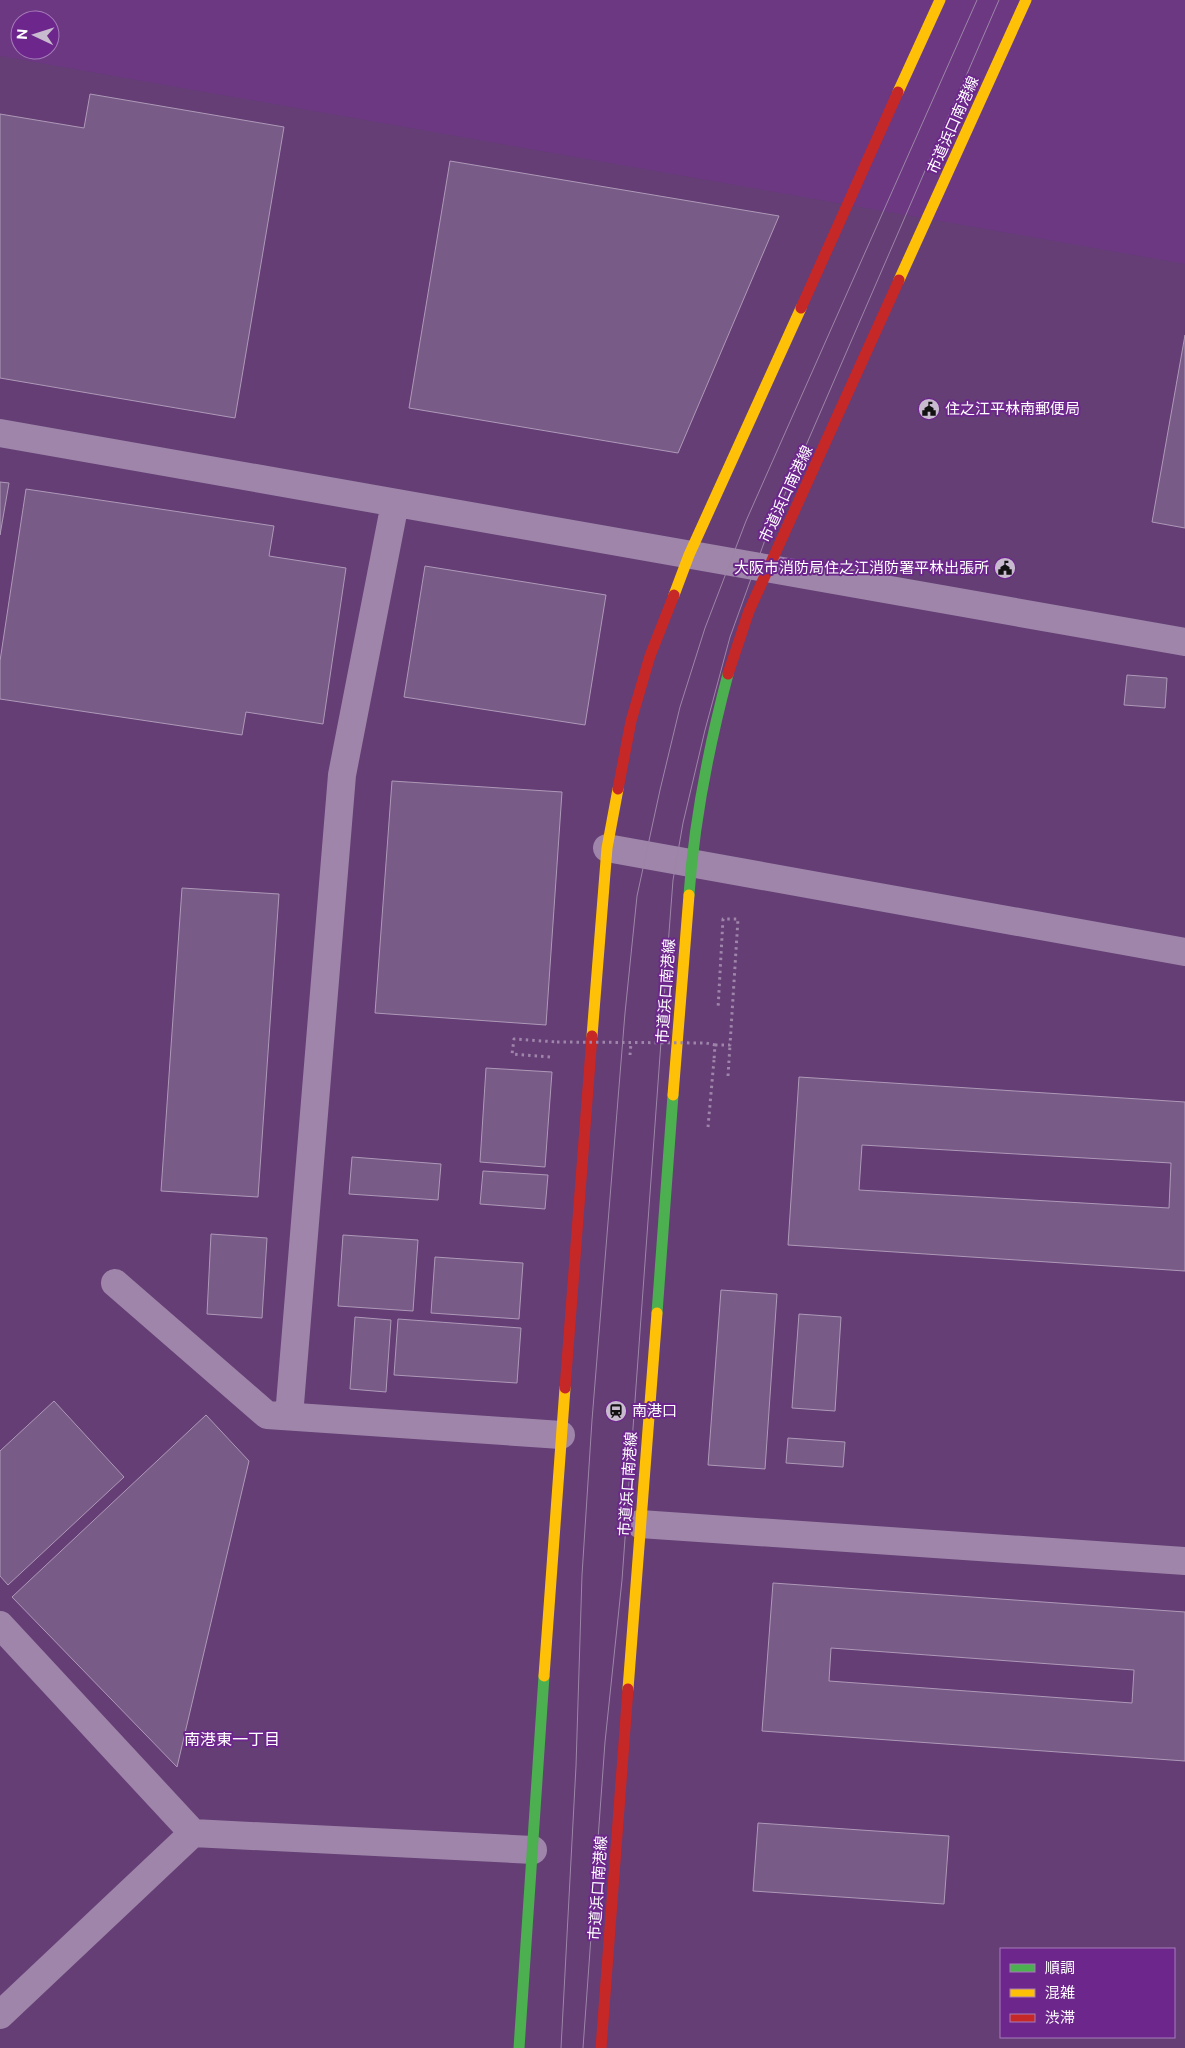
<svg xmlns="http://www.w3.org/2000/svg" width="1185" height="2048" viewBox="0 0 1185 2048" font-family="'Public Sans','Noto Sans JP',sans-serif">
<rect width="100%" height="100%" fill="#643e75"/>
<!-- water -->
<path fill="#6b3881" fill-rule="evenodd" d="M0,0H1185V264L0,56ZM20,20H50V50H20Z"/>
<!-- building -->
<path fill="#795b87" stroke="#ae99b8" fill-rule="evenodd" d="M90,94L284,127L235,418L0,378V114L84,128Z
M450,161L779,216L678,453L409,408Z
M1185,335V528L1152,522Z
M0,482L9,483L0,535Z
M26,489L274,526L269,556L346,568L323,724L246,712L242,735L0,699V661Z
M425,566L606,595L585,725L404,697Z
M1127,675L1167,678L1165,708L1124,705Z
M392,781L562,792L546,1025L375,1013Z
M182,888L279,894L258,1197L161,1191Z
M486,1068L552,1072L545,1167L480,1162Z
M799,1077L1185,1102V1271L788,1245ZM862,1145L1171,1163L1169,1208L859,1190Z
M352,1157L441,1164L438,1200L349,1194Z
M483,1171L548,1175L545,1209L480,1204Z
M211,1234L267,1238L262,1318L207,1314Z
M343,1235L418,1240L413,1311L338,1306Z
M435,1257L523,1263L519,1319L431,1313Z
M721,1290L777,1294L765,1469L708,1465Z
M799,1314L841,1317L835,1411L792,1408Z
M355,1317L391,1320L386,1392L350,1389Z
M398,1319L521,1328L517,1383L394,1375Z
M54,1401L124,1477L8,1585L0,1576V1451Z
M206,1415L249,1461L177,1767L12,1597Z
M788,1438L845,1442L843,1467L786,1463Z
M773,1583L1185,1612V1761L762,1731ZM831,1648L1134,1670L1132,1703L829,1681Z
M758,1823L949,1836L944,1904L753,1891Z"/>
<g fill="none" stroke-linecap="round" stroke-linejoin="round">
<!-- path -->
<path stroke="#9e85a9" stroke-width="3" stroke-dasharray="2.5 4" stroke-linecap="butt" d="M715,1045H730L738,919H723L718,1009
M630,1055L631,1043
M550,1057L512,1054L514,1039L557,1042
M728,1076L730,1045
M708,1127L714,1060"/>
<!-- street -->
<path stroke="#9e85a9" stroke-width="28" d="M0,433L1185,642
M607,848L1185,952
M115,1283L267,1415L561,1435
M289,1416L342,775L395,503
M640,1524L1185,1561
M0,1625L193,1833
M0,2015L193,1833L533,1850"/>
<!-- fast -->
<path stroke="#4caf50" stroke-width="11" d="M689,895C694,820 709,746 728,674
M657,1313L673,1095
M519,2048L544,1676"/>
<!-- slow -->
<path stroke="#ffc107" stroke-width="11" d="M898,92L940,0
M899,280L1026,0
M674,595L689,555L801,308
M592,1036L607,848L618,789
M673,1095L689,895
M544,1676L565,1388
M628,1689L657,1313"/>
<!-- jam -->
<path stroke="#c62828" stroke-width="11" d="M801,308L898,92
M728,674L749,611L899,280
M618,789L631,721L650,656L674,595
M565,1388L592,1036
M601,2048L628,1689"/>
<!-- tram -->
<path stroke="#9d85a8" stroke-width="1" d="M561,2048L576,1766L582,1575L592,1420L625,1013L637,896L660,790L680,707L705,628L746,521L977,0
M583,2048L605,1742L622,1580L667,959L673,880L683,823L705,730L730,637L765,540L999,0"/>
<!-- path-bridge -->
<path stroke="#9e85a9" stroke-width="3" stroke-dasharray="2.5 4" stroke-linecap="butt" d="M557,1042L706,1043L715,1045L714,1060"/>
</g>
<!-- icons -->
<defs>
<g id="civic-disc" transform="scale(1.125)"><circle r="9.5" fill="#c9bbcf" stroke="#6d278c"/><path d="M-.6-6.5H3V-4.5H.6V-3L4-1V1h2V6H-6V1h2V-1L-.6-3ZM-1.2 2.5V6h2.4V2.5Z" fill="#111"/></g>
<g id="station-disc" transform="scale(1.125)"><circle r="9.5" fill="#c9bbcf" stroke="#6d278c"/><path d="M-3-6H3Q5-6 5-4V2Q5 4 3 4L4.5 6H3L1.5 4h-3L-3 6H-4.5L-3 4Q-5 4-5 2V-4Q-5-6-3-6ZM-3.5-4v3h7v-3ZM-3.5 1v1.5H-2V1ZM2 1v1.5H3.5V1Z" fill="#111"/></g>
</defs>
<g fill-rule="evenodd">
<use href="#civic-disc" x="929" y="409"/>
<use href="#civic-disc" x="1005" y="568"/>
<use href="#station-disc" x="616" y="1411"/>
</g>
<g text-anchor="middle" stroke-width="4" stroke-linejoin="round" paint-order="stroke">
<!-- street labels -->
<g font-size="15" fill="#fff" stroke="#6d278c">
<text transform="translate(953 125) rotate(-66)" y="5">市道浜口南港線</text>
<text transform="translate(786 494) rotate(-65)" y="5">市道浜口南港線</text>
<text transform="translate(666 991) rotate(-86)" y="5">市道浜口南港線</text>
<text transform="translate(628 1484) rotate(-86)" y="5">市道浜口南港線</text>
<text transform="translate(598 1888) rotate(-86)" y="5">市道浜口南港線</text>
</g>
<!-- poi labels -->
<g font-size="15" fill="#fff" stroke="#6d278c" text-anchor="start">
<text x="945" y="414">住之江平林南郵便局</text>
<text x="989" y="573" text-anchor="end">大阪市消防局住之江消防署平林出張所</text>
<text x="632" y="1416">南港口</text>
</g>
<!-- neighbourhood labels -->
<g font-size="16" fill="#fff" stroke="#6d278c">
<text x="232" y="1745">南港東一丁目</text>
</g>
</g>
<!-- legend -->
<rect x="1000" y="1948" width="175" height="90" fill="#6d278c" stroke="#a77dba"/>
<rect x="1010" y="1964" width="25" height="8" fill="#4caf50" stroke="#a77dba"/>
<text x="1045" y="1973" font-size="15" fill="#ffffff">順調</text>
<rect x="1010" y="1989" width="25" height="8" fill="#ffc107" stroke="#a77dba"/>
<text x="1045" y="1998" font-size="15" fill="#ffffff">混雑</text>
<rect x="1010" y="2014" width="25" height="8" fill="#c62828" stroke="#a77dba"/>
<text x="1045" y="2023" font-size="15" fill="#ffffff">渋滞</text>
<!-- north arrow -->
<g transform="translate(35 35) rotate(274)"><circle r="24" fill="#6d278c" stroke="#a77dba"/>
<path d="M0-4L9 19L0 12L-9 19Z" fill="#c9bbcf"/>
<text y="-8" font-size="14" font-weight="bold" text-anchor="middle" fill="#ffffff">N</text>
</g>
</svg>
